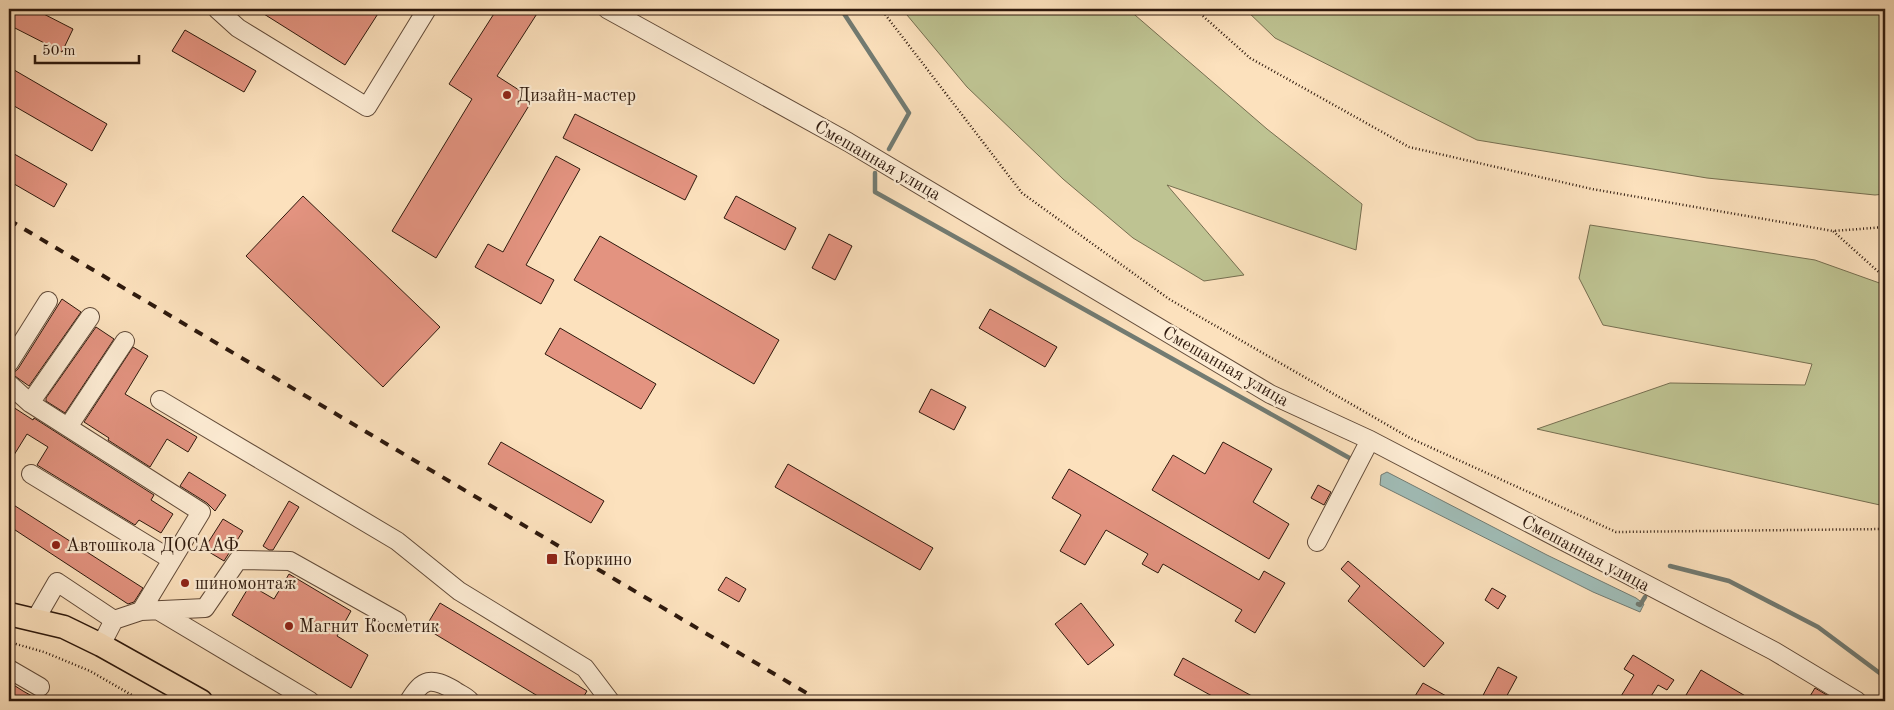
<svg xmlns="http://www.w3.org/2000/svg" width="1894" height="710" viewBox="0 0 1894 710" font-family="'Old Standard TT',serif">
<rect width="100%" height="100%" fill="#fce1bd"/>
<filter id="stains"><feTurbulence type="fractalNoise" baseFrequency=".004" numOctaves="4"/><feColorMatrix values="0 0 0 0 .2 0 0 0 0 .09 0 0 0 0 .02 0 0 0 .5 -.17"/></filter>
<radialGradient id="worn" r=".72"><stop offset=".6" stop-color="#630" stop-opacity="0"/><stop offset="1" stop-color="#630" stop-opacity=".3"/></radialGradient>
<!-- green -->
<path fill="#bec392" stroke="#766e50" d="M902,9H1128L1267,129L1362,204L1356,250L1167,185L1244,275L1204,281L1133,238L1063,179L967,87Z
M1245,9H1885V194L1875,195L1707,178L1477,140L1275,38Z
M1590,225L1815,260L1885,285V503L1880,505L1537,429L1670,383L1805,385L1812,364L1603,325L1579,278Z"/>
<!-- water -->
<path fill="#a0bcb6" stroke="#727b72" d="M1387,472L1547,555L1636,598L1644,604L1640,612L1593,592L1380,485L1381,475Z"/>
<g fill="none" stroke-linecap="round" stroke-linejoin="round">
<!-- stream -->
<path stroke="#727b72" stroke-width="4.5" d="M841,9L909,113L889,149
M875,173V192L1353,460
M1670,566L1729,581L1818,627L1885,677
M1638,604L1640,605L1645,597"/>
</g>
<!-- building -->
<path fill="#e39380" stroke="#2e190d" d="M9,9H34L73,29L62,52L9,25Z
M256,9H381L345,65Z
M497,9H540L497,76L533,99L436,258L392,231L472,99L449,84Z
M185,30L256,71L244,92L172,51Z
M9,67L107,124L92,151L9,103Z
M575,114L697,176L685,200L563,138Z
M9,151L67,184L54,207L9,181Z
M556,156L580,169L526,265L554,280L541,304L475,267L488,244L503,252Z
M303,196L440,327L383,387L246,256Z
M736,196L796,228L785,250L724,218Z
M829,234L852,246L835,280L812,268Z
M600,236L779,340L754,384L574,280Z
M62,299L81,312L29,386L12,374L18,369Z
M990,309L1057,347L1045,367L979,328Z
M96,327L114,339L65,413L46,401V398Z
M560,328L656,384L641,409L545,354Z
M133,347L148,356L125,394L197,437L188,452L167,439L150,467L108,440L109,438L84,422Z
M931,389L966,407L954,430L919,412Z
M13,407L33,420L34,418L154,495L151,500L173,514L161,533L139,520L135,525L37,465L48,447L27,434L9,463V414Z
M501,442L604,501L591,523L488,464Z
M1223,442L1272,469L1253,502L1289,524L1269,559L1152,490L1173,455L1205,474Z
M788,464L933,548L920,570L775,487Z
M1069,469L1259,580L1264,571L1285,583L1255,633L1235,621L1242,610L1163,564L1158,573L1142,564L1148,554L1106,530L1085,565L1060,551L1081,515L1052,498Z
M189,472L226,495L215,511L207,503L180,486Z
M1318,485L1331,492L1324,505L1311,498Z
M289,501L299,507L273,550H269L263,546Z
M9,502L143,588L134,602L128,604L9,526Z
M223,519L243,531L224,561L204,549Z
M1348,561L1444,643L1424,667L1348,601L1360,586L1341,569Z
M289,574L351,611L337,636L368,655L351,688L232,615L250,585L274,599Z
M726,577L746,589L739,602L718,590Z
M1492,588L1506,596L1498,609L1485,600Z
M440,603L587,691L581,701H546L425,628Z
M1081,603L1114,645L1088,665L1055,624Z
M1633,655L1674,680L1667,690L1658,685L1648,701H1618L1634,675L1624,669Z
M1183,658L1261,701H1221L1174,675Z
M1498,667L1517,677L1504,701H1480Z
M1701,670L1754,701H1689L1692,698L1686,695Z
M9,682L23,691L41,701H9Z
M1423,683L1455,701H1412Z
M1815,688L1837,701H1807Z"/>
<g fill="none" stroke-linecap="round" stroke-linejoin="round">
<!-- minor casing -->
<g stroke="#624b39" stroke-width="20">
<path id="minor" d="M217,9L238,28L367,107L427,9
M607,9L848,142L1270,394L1370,440L1774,651L1857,701
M9,363L48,301
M9,384L30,403L201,512L141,611L114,620L101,645
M160,400L397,541L459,591L585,668L610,701
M30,403L90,317
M68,427L125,341
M31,474L172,560
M1317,542L1370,440
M141,611L205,608L238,560L290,561L397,621
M159,611L310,701
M35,620L57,582L114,620
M9,669L40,687
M409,701C423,678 431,677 454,690C459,694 466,696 470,701"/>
</g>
<!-- major casing -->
<g stroke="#2e190d" stroke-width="25">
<path id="major" d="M9,614L64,627L101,645L201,701"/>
</g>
<!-- path -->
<path stroke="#2e190d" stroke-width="2.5" stroke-dasharray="1 2.5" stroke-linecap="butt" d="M881,9L1022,193L1169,299L1410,438L1616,532L1885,529
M1195,9L1250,58L1409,147L1592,189L1833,231
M1885,227L1833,231L1882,275L1885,276
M9,642L44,652L90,671L142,701"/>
<!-- minor -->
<use href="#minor" stroke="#fdecd4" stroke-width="18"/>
<!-- major -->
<use href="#major" stroke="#fce1bd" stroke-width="22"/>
<!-- rail -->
<path stroke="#2e190d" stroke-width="4" stroke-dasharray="9 9" stroke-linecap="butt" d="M9,220L820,701"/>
</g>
<!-- markers -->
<g fill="#8f2418" stroke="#fdecd4" stroke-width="2">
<circle cx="507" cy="95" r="5"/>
<circle cx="56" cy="545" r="5"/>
<rect x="546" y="553" width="12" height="12" rx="2.5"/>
<circle cx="185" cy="583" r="5"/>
<circle cx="289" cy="626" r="5"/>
</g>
<g text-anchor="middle" stroke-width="4.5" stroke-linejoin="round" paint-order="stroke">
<!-- poi labels -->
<g font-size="18" fill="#2e190d" stroke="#fdecd4" text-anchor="start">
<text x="517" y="101">Дизайн-мастер</text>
<text x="66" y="551">Автошкола ДОСААФ</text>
<text x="563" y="565">Коркино</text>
<text x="195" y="589">шиномонтаж</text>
<text x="299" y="632">Магнит Косметик</text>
</g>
<!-- street labels -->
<g font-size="18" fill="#2e190d" stroke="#fdecd4">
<text transform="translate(878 160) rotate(30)" y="6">Смешанная улица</text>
<text transform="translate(1226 366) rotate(30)" y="6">Смешанная улица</text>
<text transform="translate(1586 553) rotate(28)" y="6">Смешанная улица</text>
</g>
</g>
<!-- margin -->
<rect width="1894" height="710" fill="none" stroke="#fce1bd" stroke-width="30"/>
<rect x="10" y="10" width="1874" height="690" fill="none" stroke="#2e190d" stroke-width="2.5"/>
<rect x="15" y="15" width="1864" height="680" fill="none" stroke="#2e190d"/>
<!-- scale -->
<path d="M35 55v8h104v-8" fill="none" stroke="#2e190d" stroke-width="2.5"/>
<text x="42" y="55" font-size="15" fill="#2e190d" stroke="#fdecd4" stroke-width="4" paint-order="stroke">50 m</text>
<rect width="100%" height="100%" filter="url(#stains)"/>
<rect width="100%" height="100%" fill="url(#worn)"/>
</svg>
